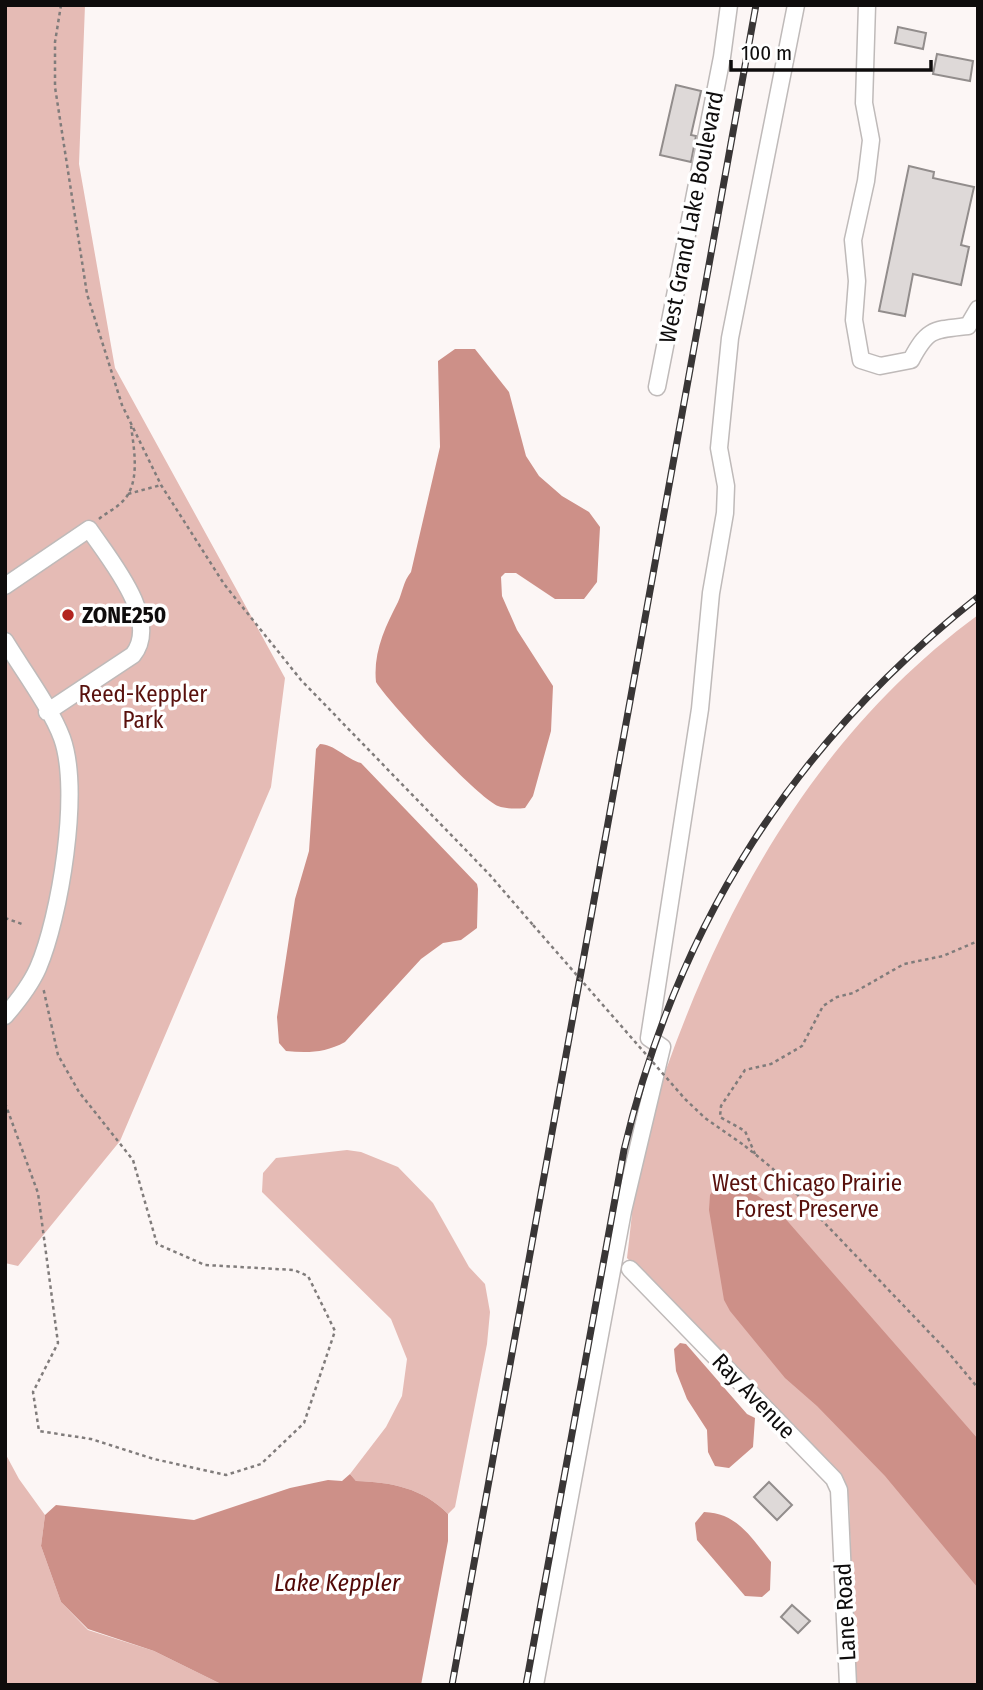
<svg xmlns="http://www.w3.org/2000/svg" width="983" height="1690" viewBox="0 0 983 1690" font-family="'Fira Sans Condensed',sans-serif">
<rect width="100%" height="100%" fill="#fcf6f5"/>
<!-- green -->
<path fill="#e5bbb5" d="M5,5H85L79,164L115,368L285,678L271,787L120,1141L18,1266L5,1263Z
M978,615V1685H855L849,1501L845,1486L836,1471L627,1258C633,1211 635,1162 649,1116C654,1100 661,1083 667,1067C731,889 823,729 978,615Z
M347,1150L361,1152L398,1167L433,1203L469,1267L485,1284L490,1312L487,1344L455,1507L448,1514C423,1488 391,1482 356,1481L350,1474L386,1427L402,1396L407,1359L391,1319L262,1192L263,1173L276,1158Z
M5,1453L19,1479L45,1515L41,1546L61,1602L88,1630L154,1651L223,1685H5Z"/>
<!-- water -->
<path fill="#cd9088" d="M455,349H475L509,392L526,456L539,476L562,496L589,512L600,527L597,582L584,599H555L516,573H505L501,577L502,596L517,630L553,686L551,731L533,796L525,808C517,809 506,809 498,806C478,798 389,703 376,682C373,653 385,627 398,602C403,591 403,582 411,572L440,447L438,361Z
M320,744C334,744 346,759 361,763L477,884L478,889L477,928L461,940L443,943L421,959L345,1042C325,1053 307,1053 286,1051L279,1043L277,1017L295,899L309,851L316,749Z
M716,1186L746,1188L776,1208L978,1439V1588L885,1476L817,1406L785,1378L730,1311L724,1300L709,1210L710,1195Z
M680,1343L686,1344L747,1414L755,1418L753,1447L729,1468L715,1466L708,1452L707,1430L687,1399L676,1371L674,1349Z
M350,1474L356,1481C391,1482 423,1488 448,1514V1541L421,1685H223L154,1651L88,1629L61,1602L41,1546L45,1515L56,1505L194,1520L290,1488L328,1480L342,1481Z
M704,1512C737,1513 751,1537 771,1562L770,1590L762,1597L745,1596L697,1540L695,1523Z"/>
<!-- building -->
<path fill="#ded9d8" stroke="#928d8c" stroke-width="2" d="M898,27L926,33L923,49L895,43Z
M937,54L973,61L970,81L933,74Z
M676,85L701,91L691,135L696,136L691,162L660,155Z
M909,166L934,172L933,178L974,187L961,245L969,247L961,285L913,274L905,316L879,311Z
M769,1482L792,1505L777,1520L754,1497Z
M792,1605L810,1621L798,1633L781,1617Z"/>
<g fill="none" stroke-linecap="round" stroke-linejoin="round">
<!-- minor casing -->
<g stroke="#bfbab9" stroke-width="19">
<path id="minor" d="M867,5L864,103L871,140L866,181L853,240L857,281L854,320L861,360L880,366L911,360C928,328 933,330 968,326L978,309
M657,387L722,57L729,5
M5,586L89,529C110,560 161,620 133,655L47,712
M5,641C22,669 51,708 62,738C81,791 60,917 38,968C30,986 18,1001 5,1016
M630,1269L834,1479L839,1490L848,1685
M535,1685L623,1211L662,1047L649,1038L700,709L711,593L725,513L726,486L719,448L730,338L796,5"/>
</g>
<!-- path -->
<path stroke="#807c7b" stroke-width="2.5" stroke-dasharray="3.5 3.5" stroke-linecap="butt" d="M61,5L55,42V87L87,294L122,405L161,485L224,584L301,680L489,874L533,925
M128,494L161,485
M99,519C106,513 115,509 122,502C141,484 134,449 131,426
M5,918L22,924
M5,1103L38,1193L58,1343L33,1392L39,1431L91,1439L154,1459L226,1475L261,1464L304,1423L335,1331L308,1276L294,1270L205,1265L157,1244L133,1160L79,1092L58,1055L43,987
M745,1146L772,1168L947,1351L978,1388
M755,1154L745,1131L720,1117L721,1106L745,1070L771,1064L802,1046L823,1006L837,997L853,993L904,964L943,956L978,941"/>
<!-- minor -->
<use href="#minor" stroke="#fff" stroke-width="16"/>
<!-- rail casing -->
<g stroke="#393636" stroke-width="7">
<path id="rail" d="M452,1685L756,5
M526,1685L624,1150C678,922 795,742 978,597"/>
</g>
<!-- rail -->
<use href="#rail" stroke="#fff" stroke-width="4.5" stroke-dasharray="13" stroke-linecap="butt"/>
<!-- path-bridge -->
<path stroke="#807c7b" stroke-width="2.5" stroke-dasharray="3.5 3.5" stroke-linecap="butt" d="M533,925L685,1099L705,1118L745,1146"/>
</g>
<!-- markers -->
<circle fill="#b3241f" stroke="#fff" stroke-width="2.5" cx="68" cy="615" r="7"/>
<g text-anchor="middle" stroke-width="7" stroke-linejoin="round" paint-order="stroke">
<!-- street labels -->
<g font-size="23" fill="#0e0c0c" stroke="#fff">
<text transform="translate(691 217) rotate(-79)" y="8">West Grand Lake Boulevard</text>
<text transform="translate(754 1396) rotate(46)" y="8">Ray Avenue</text>
<text transform="translate(845 1612) rotate(-93)" y="8">Lane Road</text>
</g>
<!-- poi labels -->
<g font-size="23" font-weight="bold" fill="#0e0c0c" stroke="#fff" text-anchor="start">
<text x="82" y="623">ZONE250</text>
</g>
<!-- park labels -->
<g font-size="23" fill="#59110d" stroke="#fff">
<text x="143" y="702">Reed-Keppler<tspan x="143" dy="26">Park</tspan></text>
<text x="807" y="1191">West Chicago Prairie<tspan x="807" dy="26">Forest Preserve</tspan></text>
</g>
<!-- water labels -->
<g font-size="24" font-style="italic" fill="#520907" stroke="#fff">
<text x="337" y="1591">Lake Keppler</text>
</g>
</g>
<!-- border -->
<rect width="983" height="1690" fill="none" stroke="#0e0c0c" stroke-width="14"/>
<!-- scale -->
<path d="M731 60v10h200v-10" fill="none" stroke="#0e0c0c" stroke-width="3.5"/>
<text x="741" y="60" font-size="21" fill="#0e0c0c" stroke="#ffffff" stroke-width="5" paint-order="stroke">100 m</text>
</svg>
